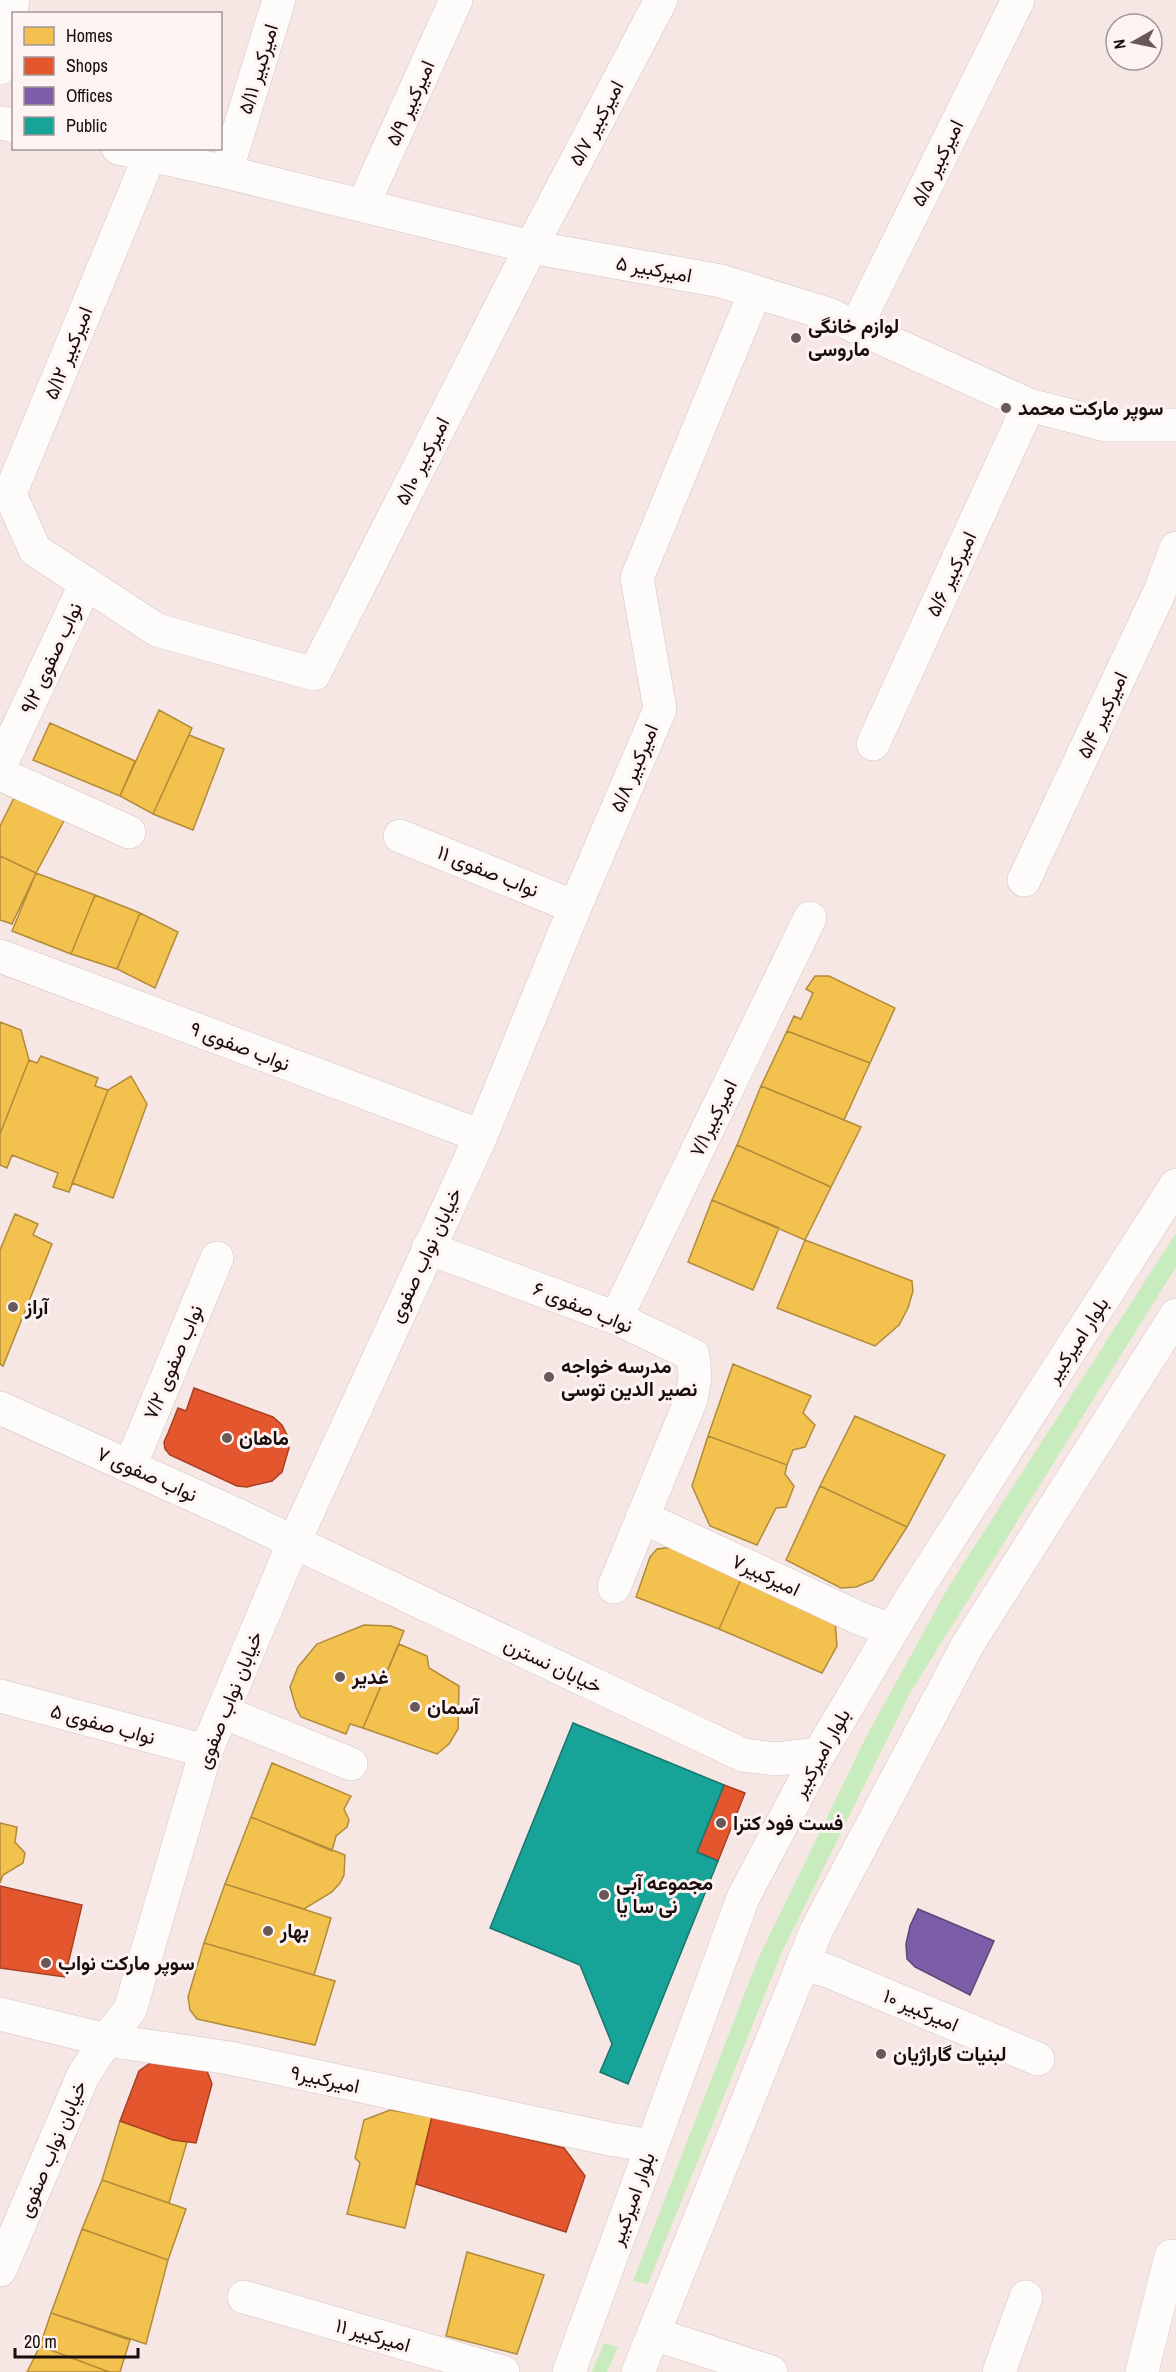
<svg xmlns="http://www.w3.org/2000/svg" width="1176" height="2372" viewBox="0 0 1176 2372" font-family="'Archivo Narrow',Vazirmatn,sans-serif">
<rect width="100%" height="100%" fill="#f6e7e5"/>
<!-- green -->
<path fill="#c8ecbd" d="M1176,1233V1267L910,1693L782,1952L648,2284L633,2281L758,1959L867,1735L949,1586Z
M604,2343L618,2347L607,2372H592Z"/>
<!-- homes -->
<path fill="#f2c14e" stroke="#b28b3a" stroke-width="1.5" d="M159,710L192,728L153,814L120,796Z
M50,723L135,761L120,796L33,760Z
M189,735L224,749L193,830L153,814Z
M14,798L66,817L36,873L0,856V826Z
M0,856L36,873L12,924L0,920Z
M36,873L95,895L71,954L12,931Z
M95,895L140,913L117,969L71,954Z
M140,913L178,932L155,988L117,969Z
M815,976H829L895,1008L870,1063L787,1031L794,1016L801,1019L813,993L806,989Z
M0,1022L21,1030L29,1060L0,1134Z
M787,1031L870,1063L844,1120L761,1086Z
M41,1056L98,1078L95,1086L108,1090L69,1192L53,1187L58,1173L12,1155L7,1168L0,1165V1134L29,1060L37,1063Z
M131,1076L147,1104L113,1198L72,1183L108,1090Z
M761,1086L861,1127L831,1187L737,1145Z
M737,1145L831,1187L805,1240L712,1200Z
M712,1200L779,1228L753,1290L688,1262Z
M15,1214L38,1224L33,1235L52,1244L3,1366L0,1364V1250Z
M805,1240L912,1281L913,1291L908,1308L899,1325L875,1346L777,1308Z
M733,1364L811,1396L803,1413L815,1425L805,1447L793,1450L787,1465L708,1436Z
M855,1416L945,1455L907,1527L820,1486Z
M708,1436L787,1465L785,1474L794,1486L786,1507L776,1508L757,1545L710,1526L692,1486Z
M820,1486L907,1527L873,1580L856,1587L841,1588L786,1560Z
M674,1547L742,1577L719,1629L636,1597L650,1557L657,1549Z
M742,1577L835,1620L837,1646L822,1673L719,1629Z
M364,1625L391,1626L404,1631L363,1728L350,1724L346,1734L301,1717L296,1708L290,1687L298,1667L317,1644Z
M399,1644L427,1656L429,1668L459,1686L458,1729L449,1744L437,1754L363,1728Z
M272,1763L351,1796L344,1809L349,1820L347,1827L336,1836L332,1851L251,1817Z
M251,1817L345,1855L344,1875L340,1883L332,1892L304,1909L225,1884Z
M0,1823L17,1827L15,1842L25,1853L23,1863L3,1875L0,1883Z
M225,1884L331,1918L314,1975L204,1943Z
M204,1943L335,1981L315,2045L197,2019L190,2010L188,1997Z
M390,2110L432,2117L405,2228L347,2214L360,2163L355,2158L364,2120Z
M120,2121L187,2142L169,2203L102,2180Z
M102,2180L186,2209L168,2260L82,2229Z
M82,2229L168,2260L146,2344L51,2313Z
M467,2252L544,2275L517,2354L446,2336Z
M51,2313L130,2340L120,2372H109L40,2346Z
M40,2346L109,2372H27Z"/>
<!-- shops -->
<path fill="#e4572e" stroke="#a84024" stroke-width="1.5" d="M194,1388L273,1417L282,1425L287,1435L289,1448L282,1472L272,1481L247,1487L237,1486L170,1455L165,1449L164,1442L168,1433L178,1408L186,1411Z
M724,1785L745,1793L718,1861L697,1852Z
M0,1886L82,1905L65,1977L0,1968Z
M153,2061L207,2071L212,2084L196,2143L173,2140L120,2121L139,2071Z
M432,2117L564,2148L585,2176L566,2232L416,2184Z"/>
<!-- offices -->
<path fill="#7b5ea7" stroke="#5e4578" stroke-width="1.5" d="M918,1909L994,1941L970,1995L915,1967L907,1959L906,1944L910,1926Z"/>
<!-- public -->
<path fill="#17a398" stroke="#18766e" stroke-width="1.5" d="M573,1723L724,1785L697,1852L718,1861L628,2084L600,2072L612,2044L580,1965L490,1928Z"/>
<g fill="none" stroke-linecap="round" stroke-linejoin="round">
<!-- minor casing -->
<g stroke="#d3c4c3" stroke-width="34">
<path id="minor" d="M0,68L13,0
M0,123L14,126
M118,148L226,172L531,247L721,281L828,314L1029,405L1106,425H1176
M150,155L10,494L35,550L157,630L314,674L531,247L661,0
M226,172L279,0
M363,205L456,0
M856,327L1018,0
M873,744L1029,405
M0,766L86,583
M0,774L129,832
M400,836L575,907
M1024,880L1161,589L1176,548
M0,956L481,1136
M428,1248L616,1318L693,1355L695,1377L691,1400L614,1587
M616,1318L810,918
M0,1408L233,1513L743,1755L776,1759L819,1754
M130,1466L217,1258
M642,1517L861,1619L892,1630
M0,1696L206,1751
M223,1712L351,1764
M803,1963L828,1971L1038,2059
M0,2014L106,2040L230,2058L610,2139L651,2146
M0,2270L83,2076L106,2040L130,2010L206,1751L294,1542L481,1136L575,907L660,709L637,578L755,292
M244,2297L503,2372
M654,2334L771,2372
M999,2372L1026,2297
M1142,2372L1171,2256"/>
</g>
<!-- major casing -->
<g stroke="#d3c4c3" stroke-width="34">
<path id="major" d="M569,2372L743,1898L819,1754L912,1597L1176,1185
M638,2372L817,1929L968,1644L1176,1315"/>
</g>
<!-- minor -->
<use href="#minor" stroke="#fefbfb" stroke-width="33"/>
<!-- major -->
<use href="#major" stroke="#fefbfb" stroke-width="33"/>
</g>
<!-- markers -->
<g fill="#685958" stroke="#fcf3f2" stroke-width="2">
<circle cx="796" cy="338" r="6"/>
<circle cx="1006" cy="408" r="6"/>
<circle cx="13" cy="1307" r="6"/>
<circle cx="549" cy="1377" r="6"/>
<circle cx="227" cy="1438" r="6"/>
<circle cx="340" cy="1677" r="6"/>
<circle cx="415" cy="1707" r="6"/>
<circle cx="721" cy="1823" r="6"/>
<circle cx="604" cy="1895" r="6"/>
<circle cx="268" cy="1931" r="6"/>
<circle cx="46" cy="1963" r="6"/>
<circle cx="881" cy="2054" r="6"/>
</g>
<g text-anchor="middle" stroke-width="6" stroke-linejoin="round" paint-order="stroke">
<!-- street labels -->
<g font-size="20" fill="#1b0c0c" stroke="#fcf3f2">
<text transform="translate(258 69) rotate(-73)" y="7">امیرکبیر ۵/۱۱</text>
<text transform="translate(410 103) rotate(-66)" y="7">امیرکبیر ۵/۹</text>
<text transform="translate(596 123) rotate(-62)" y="7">امیرکبیر ۵/۷</text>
<text transform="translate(937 163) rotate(-64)" y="7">امیرکبیر ۵/۵</text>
<text transform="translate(654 269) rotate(10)" y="7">امیرکبیر ۵</text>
<text transform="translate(68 353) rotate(-68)" y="7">امیرکبیر ۵/۱۲</text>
<text transform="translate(422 461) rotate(-63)" y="7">امیرکبیر ۵/۱۰</text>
<text transform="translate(951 574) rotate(-65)" y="7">امیرکبیر ۵/۶</text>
<text transform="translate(51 658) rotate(-65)" y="7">نواب صفوی ۹/۲</text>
<text transform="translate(1102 715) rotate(-65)" y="7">امیرکبیر ۵/۴</text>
<text transform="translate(634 768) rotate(-67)" y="7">امیرکبیر ۵/۸</text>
<text transform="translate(488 871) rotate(22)" y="7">نواب صفوی ۱۱</text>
<text transform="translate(240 1046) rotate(21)" y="7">نواب صفوی ۹</text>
<text transform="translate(713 1118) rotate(-64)" y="7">امیرکبیر۷/۱</text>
<text transform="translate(425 1255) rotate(-65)" y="7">خیابان نواب صفوی</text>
<text transform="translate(583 1307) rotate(22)" y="7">نواب صفوی ۶</text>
<text transform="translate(1077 1340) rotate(-57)" y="7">بلوار امیرکبیر</text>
<text transform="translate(173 1362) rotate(-67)" y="7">نواب صفوی ۷/۲</text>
<text transform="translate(147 1474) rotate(24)" y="7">نواب صفوی ۷</text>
<text transform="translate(766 1575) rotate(25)" y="7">امیرکبیر۷</text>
<text transform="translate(553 1665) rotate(25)" y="7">خیابان نسترن</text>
<text transform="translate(229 1700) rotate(-68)" y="7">خیابان نواب صفوی</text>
<text transform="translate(103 1724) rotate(15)" y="7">نواب صفوی ۵</text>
<text transform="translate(821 1753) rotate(-61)" y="7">بلوار امیرکبیر</text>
<text transform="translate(921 2010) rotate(23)" y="7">امیرکبیر ۱۰</text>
<text transform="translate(325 2079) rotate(12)" y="7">امیرکبیر۹</text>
<text transform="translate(52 2149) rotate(-67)" y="7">خیابان نواب صفوی</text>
<text transform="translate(632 2199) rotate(-70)" y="7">بلوار امیرکبیر</text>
<text transform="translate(373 2335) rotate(16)" y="7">امیرکبیر ۱۱</text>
</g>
<!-- poi labels -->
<g font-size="20" font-weight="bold" fill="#1b0c0c" stroke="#fcf3f2" text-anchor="start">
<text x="808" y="333">لوازم خانگی<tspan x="808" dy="23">ماروسی</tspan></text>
<text x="1018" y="415">سوپر مارکت محمد</text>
<text x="25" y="1314">آراز</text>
<text x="561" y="1373">مدرسه خواجه<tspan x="561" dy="23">نصیر الدین توسی</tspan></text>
<text x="239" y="1445">ماهان</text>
<text x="352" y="1684">غدیر</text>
<text x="427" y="1714">آسمان</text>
<text x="733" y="1830">فست فود کترا</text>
<text x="616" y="1890">مجموعه آبی<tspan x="616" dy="23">نی سا یا</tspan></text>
<text x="280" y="1938">بهار</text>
<text x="58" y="1970">سوپر مارکت نواب</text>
<text x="893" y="2061">لبنیات گاراژیان</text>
</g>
</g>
<!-- legend -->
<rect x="12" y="12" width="210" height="138" fill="#fcf3f2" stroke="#a29796" stroke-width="1.5"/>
<rect x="24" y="27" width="30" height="18" fill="#f2c14e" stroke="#a29796" stroke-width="1.5"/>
<text x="66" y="42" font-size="18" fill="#1b0c0c">Homes</text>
<rect x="24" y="57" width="30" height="18" fill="#e4572e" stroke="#a29796" stroke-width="1.5"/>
<text x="66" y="72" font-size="18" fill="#1b0c0c">Shops</text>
<rect x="24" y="87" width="30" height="18" fill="#7b5ea7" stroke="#a29796" stroke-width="1.5"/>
<text x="66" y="102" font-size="18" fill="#1b0c0c">Offices</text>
<rect x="24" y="117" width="30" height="18" fill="#17a398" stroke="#a29796" stroke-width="1.5"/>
<text x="66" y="132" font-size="18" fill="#1b0c0c">Public</text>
<!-- north arrow -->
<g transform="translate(1134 42) rotate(261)"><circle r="28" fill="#fcf3f2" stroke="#a29796" stroke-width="1.5"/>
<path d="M0-4.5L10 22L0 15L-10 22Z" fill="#685958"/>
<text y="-9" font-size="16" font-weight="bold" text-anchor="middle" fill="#1b0c0c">N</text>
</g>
<!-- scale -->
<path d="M15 2348v9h123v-9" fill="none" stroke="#1b0c0c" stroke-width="3"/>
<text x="24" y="2348" font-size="18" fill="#1b0c0c" stroke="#fcf3f2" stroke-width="4.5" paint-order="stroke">20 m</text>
</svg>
